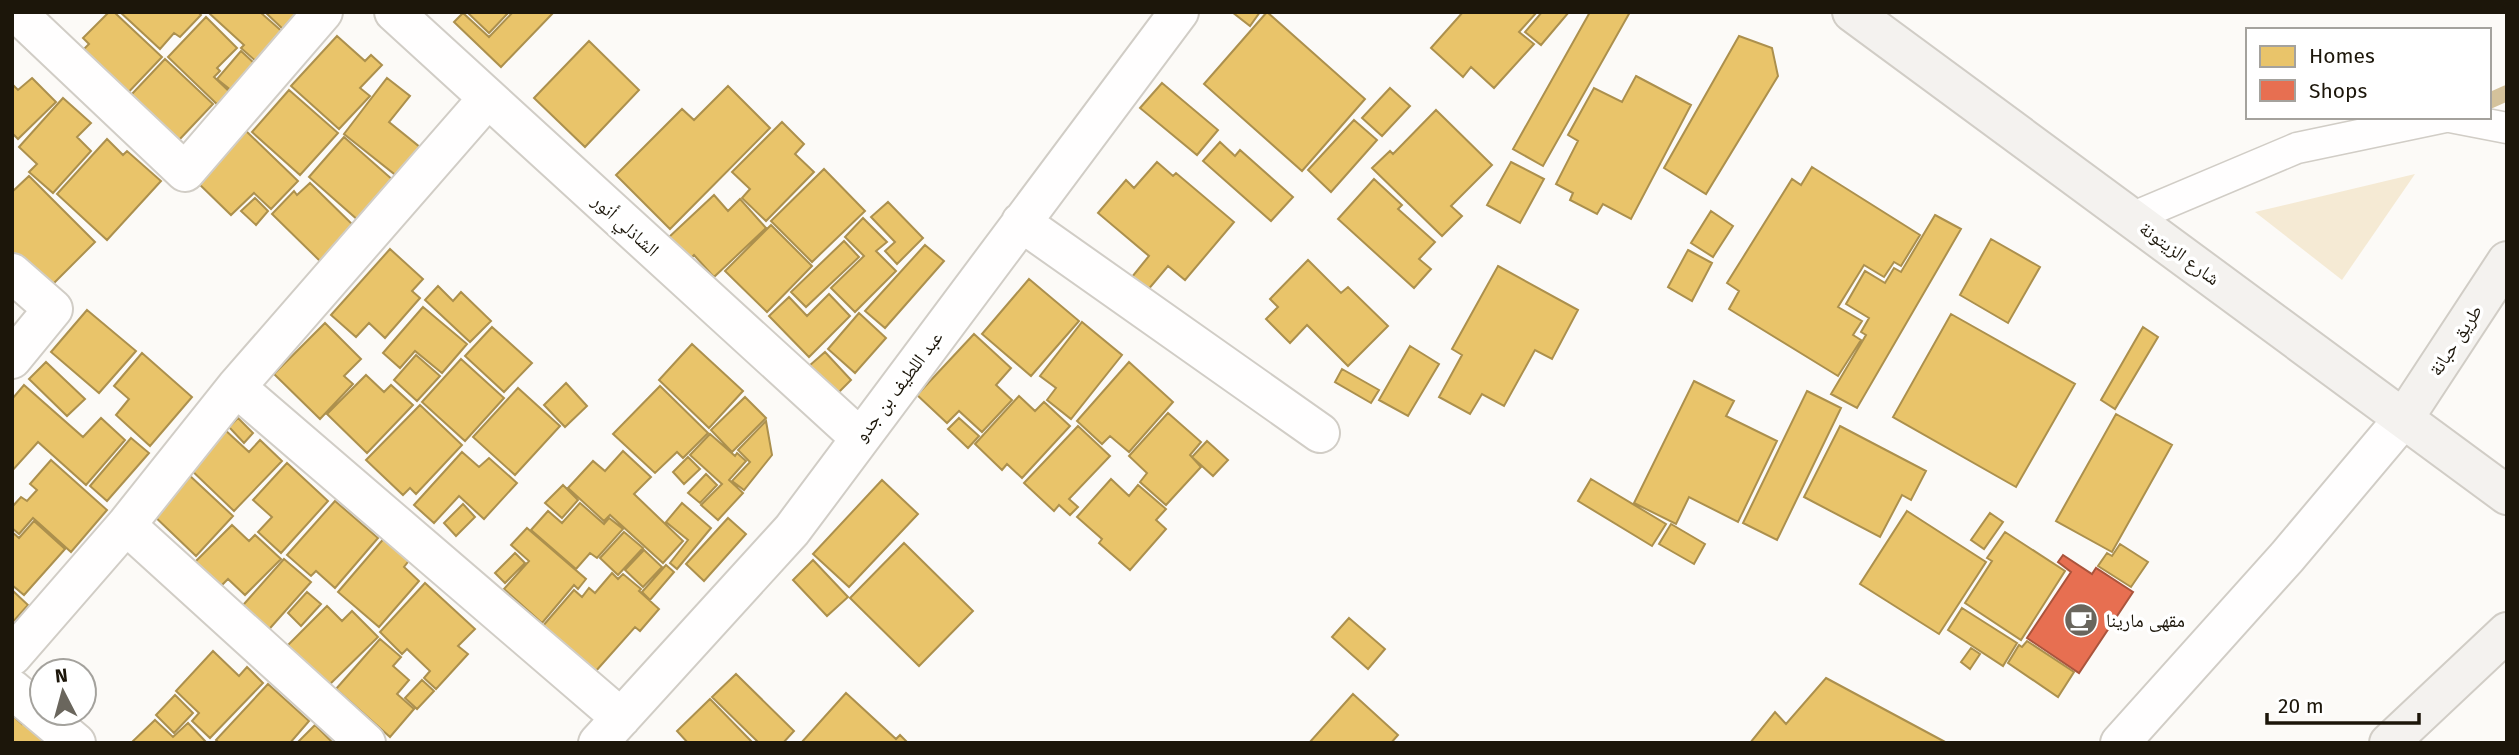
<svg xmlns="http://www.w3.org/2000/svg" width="2519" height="755" viewBox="0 0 2519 755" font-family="'Fira Sans','Noto Naskh Arabic',sans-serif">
<rect width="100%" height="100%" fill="#fcfaf7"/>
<!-- green -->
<path fill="#f5ead4" d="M2415,174L2342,280L2255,212Z"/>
<!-- homes -->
<path fill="#e9c46a" stroke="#ac904d" stroke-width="2" d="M109,12H114L162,57L121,100L76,57L89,44L83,38Z
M120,12H198L201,15L180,37L174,33L160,49Z
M211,12H260L285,34L258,63L241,48L244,45L210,14Z
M265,12H302L286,32Z
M467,12H509L489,33Z
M513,12H554L501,67L454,22L463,13L489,37Z
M1232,12H1260L1250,26Z
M1267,12L1365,99L1302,171L1204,84Z
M1463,12H1537L1519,32L1534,44L1494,88L1471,67L1463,77L1431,48Z
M1542,12H1569L1541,45L1525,32Z
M1590,12H1630L1543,166L1513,149Z
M206,17L237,48L217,68L220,71L214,77L234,96L222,109L168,57Z
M337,36L365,61L371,55L382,65L360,88L370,96L339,129L291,86Z
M1739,36L1772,48L1778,76L1706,194L1664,168Z
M589,41L639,90L585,147L534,98Z
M241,51L255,64L232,91L217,79Z
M165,59L213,104L179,140L131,95Z
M1636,76L1691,105L1631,219L1603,204L1597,214L1570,200L1573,193L1556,184L1578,141L1568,135L1594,88L1622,102Z
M32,78L56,102L18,139L12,133V84L18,90Z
M387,78L410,96L389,122L421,148L398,177L344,134Z
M1162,83L1218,130L1197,155L1140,108Z
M728,86L770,128L670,229L616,175L682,109L694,120Z
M1390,88L1410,106L1382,136L1362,118Z
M289,90L338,133L300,175L252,132Z
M63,98L91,123L77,137L91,151L53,193L29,172L37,164L19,147Z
M1436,110L1492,165L1451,206L1462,216L1442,236L1372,168L1390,151L1393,154Z
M1354,120L1377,140L1331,192L1308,170Z
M782,122L804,144L795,154L814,172L766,221L742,198L750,189L732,172Z
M246,131L298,181L271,209L254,193L231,215L196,181Z
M344,137L394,181L359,221L309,177Z
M107,139L123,155L127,151L161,181L107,240L57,194Z
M1220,142L1235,156L1240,150L1293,197L1271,221L1203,161Z
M1157,162L1173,176L1176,173L1234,222L1185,280L1168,266L1147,291L1132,277L1149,256L1098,213L1126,180L1134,188Z
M1511,162L1544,179L1520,223L1487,205Z
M1812,167L1920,235L1901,266L1894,262L1884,277L1864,265L1838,307L1862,321L1853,335L1861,340L1838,376L1729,309L1739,291L1727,283L1792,179L1801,185Z
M824,169L865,211L812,262L771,221Z
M29,176L95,242L44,293L12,261V192Z
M1374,179L1402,205L1398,209L1435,242L1419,259L1431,269L1414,288L1338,219Z
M310,183L354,226L320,261L272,214L294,191L297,195Z
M714,195L728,211L740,199L766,228L714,277L694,255L689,260L668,238Z
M255,198L268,211L256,225L241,211Z
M888,202L923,238L897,264L885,251L895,242L871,217Z
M1711,211L1733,226L1713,257L1691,243Z
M1935,215L1961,229L1857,408L1831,394L1866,335L1861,332L1869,318L1846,304L1865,271L1885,283L1894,268L1901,272Z
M863,218L887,242L876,251L896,271L855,312L831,288L864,256L845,237Z
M771,225L812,266L767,312L725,271Z
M1991,239L2040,267L2008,323L1960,295Z
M844,241L859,257L806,307L791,292Z
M925,245L944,261L885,328L865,311Z
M390,249L423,279L412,291L420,298L385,338L369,323L356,337L331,315Z
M1688,250L1712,263L1692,301L1668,287Z
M1308,260L1341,293L1348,287L1388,326L1348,366L1307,325L1290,343L1266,319L1278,307L1270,299Z
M1498,266L1578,310L1552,359L1535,350L1504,406L1482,394L1470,414L1439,397L1462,355L1452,349Z
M1029,279L1079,321L1031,376L982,334Z
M438,286L453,301L461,292L491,321L470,342L425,300Z
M829,294L850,316L809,357L769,316L789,297L807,316Z
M423,307L467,344L442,373L415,351L400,368L383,353Z
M87,310L136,351L99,393L51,352Z
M859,313L886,338L855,373L828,349Z
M1951,314L2075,384L2016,487L1893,417Z
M1082,322L1122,355L1071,419L1047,400L1056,388L1040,376Z
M325,323L361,359L344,376L353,384L320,419L274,374Z
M492,327L532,363L504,392L465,356Z
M2143,327L2158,337L2115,409L2101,400Z
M974,334L1011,368L996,385L1012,400L982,432L959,411L947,423L917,395Z
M692,344L743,391L709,428L659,380Z
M1410,346L1439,364L1408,416L1379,400Z
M825,352L851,380L836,395L809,366Z
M142,353L192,397L150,446L116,415L129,399L114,386Z
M416,355L440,376L417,401L394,380Z
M461,359L504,398L465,441L422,402Z
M46,362L85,399L67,416L29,379Z
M1129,362L1173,402L1129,452L1110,436L1102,444L1077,421Z
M1342,369L1379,390L1371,403L1335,382Z
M366,375L384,392L391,385L413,405L367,453L327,414Z
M1694,381L1734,401L1726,416L1777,441L1738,522L1689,497L1676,524L1634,503Z
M566,383L587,406L565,427L544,405Z
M24,385L83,437L101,418L125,440L86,485L38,442L12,471V399Z
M660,386L708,433L683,458L677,452L655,473L613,434Z
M518,388L560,426L515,475L473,437Z
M1807,391L1841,408L1777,540L1743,523Z
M1019,396L1035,411L1044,402L1070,426L1022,478L1007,464L1002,470L975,444Z
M745,397L766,418L732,452L711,430Z
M420,405L462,445L416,494L410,488L403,495L366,460Z
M1168,413L1201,442L1190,455L1201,467L1166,505L1140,482L1147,473L1129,456Z
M2116,414L2172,445L2112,552L2056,521Z
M238,418L253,433L244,443L229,427Z
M959,418L979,436L968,448L948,429Z
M766,421L772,455L744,490L732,481L750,462L738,450Z
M1078,426L1110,456L1069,499L1078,507L1070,515L1059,505L1054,511L1024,483Z
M1840,426L1926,471L1911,500L1902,495L1880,537L1804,497Z
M224,429L249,452L260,440L282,461L234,511L188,467Z
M710,434L735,456L737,453L746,461L729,480L743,493L718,520L701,505L722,484L690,455Z
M131,438L149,453L107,501L90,486Z
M1207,441L1228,460L1213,476L1192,457Z
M623,451L651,477L634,494L683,541L663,563L610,515L604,521L568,488L593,461L605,471Z
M462,452L479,467L489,458L517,483L484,519L459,496L434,523L414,505Z
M688,457L700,469L684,484L673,472Z
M51,460L107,510L71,552L33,518L19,534L12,528V507L21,497L27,501L37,490L30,484Z
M287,463L328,501L281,553L258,532L272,517L253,500Z
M188,474L233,516L196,556L151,513Z
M706,474L717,485L700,503L688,493Z
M1111,479L1129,496L1138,485L1166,509L1156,520L1166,529L1130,570L1099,543L1102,539L1077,517Z
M1591,479L1666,524L1652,546L1578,501Z
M882,480L918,514L849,587L813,554Z
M563,485L578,500L562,518L545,503Z
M335,501L378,538L335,588L316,571L311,576L287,555Z
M580,503L604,524L609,518L623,529L597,558L590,553L576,569L531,530L548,511L562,523Z
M682,503L711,528L677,569L670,563L688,540L666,522Z
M463,504L475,517L456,536L444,523Z
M1907,511L1986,562L1939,634L1860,584Z
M1990,513L2003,522L1984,549L1971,540Z
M728,518L746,534L704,581L686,564Z
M34,521L65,549L24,595L12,585V532L19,538Z
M1671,524L1705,544L1694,564L1659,544Z
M232,525L249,541L255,535L281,559L245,595L228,579L219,588L194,563Z
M527,528L586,579L578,589L574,585L542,623L504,589L529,561L511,545Z
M624,532L643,548L618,575L600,558Z
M2005,532L2065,571L2021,640L1965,603L1992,561L1987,558Z
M386,536L411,558L404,567L419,581L379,627L338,592Z
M904,543L973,611L919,666L850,598Z
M2120,544L2148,562L2131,587L2098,566L2107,553L2112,556Z
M644,550L662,567L643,587L625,570Z
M515,553L525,563L505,583L495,573Z
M284,559L311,582L264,635L237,612Z
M813,560L848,597L827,616L793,580Z
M666,565L674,572L650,600L642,592Z
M612,573L618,579L623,574L641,589L639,591L659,609L640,631L635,627L595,672L542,627L574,590L582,597L589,588L595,593Z
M425,583L475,629L458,646L468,654L436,689L424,678L430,671L407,649L402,654L380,632Z
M12,590L28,605L12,623Z
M307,592L321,604L301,626L288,613Z
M327,606L342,621L352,611L378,637L327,687L287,646Z
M1962,608L2017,643L2003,666L1948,630Z
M1349,618L1385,649L1368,669L1332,637Z
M380,639L401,657L393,666L409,680L397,694L414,709L390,737L336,689Z
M2027,641L2074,672L2058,697L2008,663L2019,645L2022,647Z
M1971,648L1980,654L1970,669L1961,662Z
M213,651L239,676L247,667L263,683L210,738L192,721L199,713L176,691Z
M736,674L794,731L783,743H759L712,697Z
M1826,678L1947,743H1750L1775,712L1786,724Z
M422,680L434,691L417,709L405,698Z
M268,684L309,721L290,743H219L216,740Z
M846,693L896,739L900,735L908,743H801Z
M1353,694L1398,735L1391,743H1309Z
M175,695L193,713L174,733L156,715Z
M710,699L753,743H688L677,731Z
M12,715L22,724L27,719L47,739L43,743H12Z
M155,720L173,737L188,723L207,743H131Z
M315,725L333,743H297Z"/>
<!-- shops -->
<path fill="#e76f51" stroke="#aa543c" stroke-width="2" d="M2063,555L2092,574L2096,568L2133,592L2079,673L2027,638L2071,572L2058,562Z"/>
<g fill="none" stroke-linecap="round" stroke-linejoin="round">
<!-- stream -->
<path stroke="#d4c29b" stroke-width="16" d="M2489,101L2507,93"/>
<!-- lane casing -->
<g stroke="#d1cdc6" stroke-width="33">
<path id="lane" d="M2450,117L2507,128
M2131,218L2297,148L2445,117"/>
</g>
<!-- street casing -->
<g stroke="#d1cdc6" stroke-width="42">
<path id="street" d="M16,12L185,172L323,12
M394,12L859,437
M1021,222L1320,433
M12,273L53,309L12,359
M236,387L488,98
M126,525L366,743
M12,656L126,525L236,387L621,718
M12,689L76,743
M598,743L792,530L1179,12
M2120,743L2287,557L2404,418"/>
</g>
<!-- secondary casing -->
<g stroke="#d1cdc6" stroke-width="42">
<path id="secondary" d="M1852,12L2507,495
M2404,418L2507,261
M2389,743L2507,632"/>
</g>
<!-- lane -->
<use href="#lane" stroke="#fffefe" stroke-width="30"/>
<!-- street -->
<use href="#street" stroke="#fffefe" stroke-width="38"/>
<!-- secondary -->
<use href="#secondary" stroke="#f4f2ef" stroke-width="38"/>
</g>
<!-- icons -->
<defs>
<g id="cafe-disc" transform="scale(1.75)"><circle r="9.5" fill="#6a665d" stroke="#fff"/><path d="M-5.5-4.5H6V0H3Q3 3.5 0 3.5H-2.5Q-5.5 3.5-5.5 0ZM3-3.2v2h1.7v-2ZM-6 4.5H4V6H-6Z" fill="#fff"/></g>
</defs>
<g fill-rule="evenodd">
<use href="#cafe-disc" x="2081" y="620"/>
</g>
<g text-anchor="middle" stroke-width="7" stroke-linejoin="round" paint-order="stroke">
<!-- street labels -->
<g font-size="19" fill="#1c160a" stroke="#fff">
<text transform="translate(626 225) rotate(42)" y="7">الشاذلي أنور</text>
<text transform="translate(2180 253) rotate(36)" y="7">شارع الزيتونة</text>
<text transform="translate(2455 340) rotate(-57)" y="7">طريق حبانة</text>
<text transform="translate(898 386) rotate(-53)" y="7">عبد اللطيف بن جدو</text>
</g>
<!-- poi labels -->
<g font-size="19" fill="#1c160a" stroke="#fff" text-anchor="start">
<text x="2106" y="627">مقهى مارينا</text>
</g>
</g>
<!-- border -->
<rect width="2519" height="755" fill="none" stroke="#1c160a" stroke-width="28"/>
<!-- legend -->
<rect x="2246" y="28" width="245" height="91" fill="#ffffff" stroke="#a4a29d" stroke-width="2"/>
<rect x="2260" y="46" width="35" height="21" fill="#e9c46a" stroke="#a4a29d" stroke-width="2"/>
<text x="2309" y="63" font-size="21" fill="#1c160a">Homes</text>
<rect x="2260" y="80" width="35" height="21" fill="#e76f51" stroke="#a4a29d" stroke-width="2"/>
<text x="2309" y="98" font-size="21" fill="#1c160a">Shops</text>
<!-- north arrow -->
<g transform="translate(63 692) rotate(354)"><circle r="33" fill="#ffffff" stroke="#a4a29d" stroke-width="2"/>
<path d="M0-5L12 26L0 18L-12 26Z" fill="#6a665d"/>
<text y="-10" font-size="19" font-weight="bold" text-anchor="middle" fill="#1c160a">N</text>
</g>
<!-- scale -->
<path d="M2267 713v10h152v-10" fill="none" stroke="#1c160a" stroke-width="3.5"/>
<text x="2278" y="713" font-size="21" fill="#1c160a" stroke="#ffffff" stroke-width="5" paint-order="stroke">20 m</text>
</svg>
